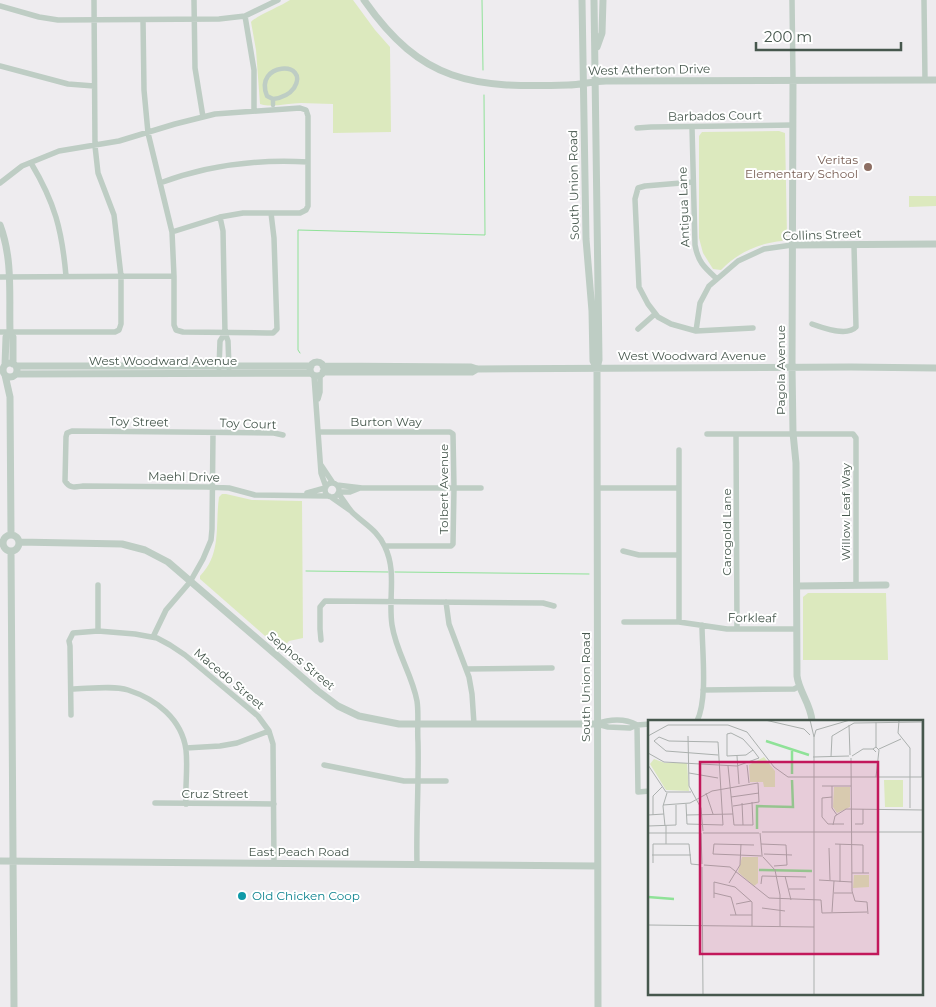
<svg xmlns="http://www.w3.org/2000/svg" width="936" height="1007" viewBox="0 0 936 1007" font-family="Montserrat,sans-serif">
<rect width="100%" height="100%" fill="#eeecef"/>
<!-- green -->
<path fill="#dce9be" d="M290,0H353L375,30L390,47L391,132L333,133V104C321,104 311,103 301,103C288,103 272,108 260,104L256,50L251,22C256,16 281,6 290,0Z
M779,131L785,133L787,236L782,241C759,243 737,253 721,270L713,269L703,253L699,238V136L702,132Z
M909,196H936V206L909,207Z
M226,494L252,500L302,501L303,638L289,641L281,650L200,579V576C222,554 215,525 219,497L222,494Z
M808,593H886L888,660H803V597Z"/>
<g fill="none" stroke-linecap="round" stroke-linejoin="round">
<!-- stream -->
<path stroke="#8fe298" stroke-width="1" d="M482,0L483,70
M300,353L298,350V230L485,235L484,95
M306,571L388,572
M395,572L589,574"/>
<!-- pedestrian -->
<path stroke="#becdc4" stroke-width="4.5" d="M273,105V99C281,98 289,95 294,88C311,60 253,62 267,96L273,99"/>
<!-- minor -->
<path stroke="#becdc4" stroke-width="5.5" d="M194,0L195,68L203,117
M792,0L793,80
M924,0L925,80
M0,6L39,17L58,20L219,19L245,16L278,0
M245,16L254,70V110
M143,20L144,90L148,133L172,232L174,276V325L176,330L183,332L267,333H273L277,329L274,238L271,213
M0,66L68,84L94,86
M692,127L695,245C698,262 704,267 717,279
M637,128L651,127L793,125
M31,163C55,203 62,230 66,276
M693,182L645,186L638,188L635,199L639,287L648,304L658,317L671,324L696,331L753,328
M0,183L22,166L59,151L119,141L175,124L215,114L300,108L306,110L308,116V206L306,210L300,213H243L220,217L172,232
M160,183C208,165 257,159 308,162
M220,217L223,231L225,333
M0,277L174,276
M812,324C823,328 847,337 856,327L854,245
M638,329L655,314
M696,331L700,303L709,286L738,261L764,249L792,245
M0,332H115L119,330L121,324V276L114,215L98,173L95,146L94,0
M219,368L220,341L225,333L228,341L229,368
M314,376L321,473L326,487
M318,399L320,392V376
M319,432H450L453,434L454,488L453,544L451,546H385
M707,434H853L856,438V585
M736,434L737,629
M283,435L274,433L72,431L67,433L66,437L65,481C70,489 75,487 83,486L207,487L229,488L255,495L329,496
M679,450V622
M321,465L333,483
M325 490a7 7 0 1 1 14 0a7 7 0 1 1-14 0Z
M337,485L362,488H481
M598,488H679
M339,492H350L360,488
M307,493L325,488
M338,493C344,500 348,509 354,514C366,525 378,531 385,547C397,572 388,598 392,625C396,652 412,674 417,701C419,714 417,729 418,742C419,783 416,824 417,864
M331,497L351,511
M0,542H3
M623,551L639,555H679
M446,602L449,624L469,677L472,694L474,724
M624,622H679L727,629H796
M98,631V585
M153,637L166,610L190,582L203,559L211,540L212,529L213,433
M321,640L320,629V607L325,601L543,603L554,606
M466,669L552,668
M71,689C87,689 113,685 128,690C156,699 182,719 186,750C188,768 185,786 186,804
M703,690L794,689L798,687
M71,715L70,646L69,641L73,633L98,631L135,634L157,638L170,645L185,655L258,716L269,731L273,744L274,863
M697,721C708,699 702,650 702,625
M597,724L608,727L630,728L637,725L650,724
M597,724C609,719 625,718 637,725
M637,725L638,792L650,791
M186,748L220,746L237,743L269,731
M324,765L404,781H446
M155,803L274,804"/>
<!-- tertiary -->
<path stroke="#becdc4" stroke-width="7" d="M364,0C422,83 472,88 568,85C581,85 593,81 606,81L936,80
M582,0L586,239L592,311L593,361L597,368
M594,0L599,360L597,368L598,1007
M597,47L602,33L603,0
M793,80L792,367L793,433L796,463L797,676C799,692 811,704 812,721
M0,225C13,259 9,296 10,332L13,337V364
M792,245L936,244
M310 369a7 7 0 1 1 14 0a7 7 0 1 1-14 0Z
M3 370a7 7 0 1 1 14 0a7 7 0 1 1-14 0Z
M5,365L6,337L10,332
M16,366H311
M323,366L471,367L477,369L851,367L936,368
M323,372H472L477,369
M16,374L311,373
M5,375L10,397L11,534
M3 543a8 8 0 1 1 16 0a8 8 0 1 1-16 0Z
M19,542L122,544L145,550L168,562L318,691L338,706L359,716L399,724H597
M11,551L14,1007
M797,586L886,585
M0,861L597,866"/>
</g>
<!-- markers -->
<circle fill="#8d6e63" stroke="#fff" stroke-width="2" cx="868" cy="167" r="5"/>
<circle fill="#0f9aa8" stroke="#fff" stroke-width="2" cx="242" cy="896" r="5"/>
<g text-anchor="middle" stroke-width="4" stroke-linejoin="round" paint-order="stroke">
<!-- street labels -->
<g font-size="12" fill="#46574d" stroke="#fff">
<text transform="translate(649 70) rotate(-1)" y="4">West Atherton Drive</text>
<text transform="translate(715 116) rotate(-1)" y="4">Barbados Court</text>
<text transform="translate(574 185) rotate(-91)" y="4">South Union Road</text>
<text transform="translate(684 207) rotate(-92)" y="4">Antigua Lane</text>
<text transform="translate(822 235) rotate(-2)" y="4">Collins Street</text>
<text x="692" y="360">West Woodward Avenue</text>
<text x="163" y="365">West Woodward Avenue</text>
<text transform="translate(781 370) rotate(-90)" y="4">Pagola Avenue</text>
<text transform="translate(139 422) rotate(1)" y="4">Toy Street</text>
<text x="386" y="426">Burton Way</text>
<text transform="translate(248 424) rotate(2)" y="4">Toy Court</text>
<text transform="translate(184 477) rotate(1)" y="4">Maehl Drive</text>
<text transform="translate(444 489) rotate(-90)" y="4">Tolbert Avenue</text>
<text transform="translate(846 512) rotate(-90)" y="4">Willow Leaf Way</text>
<text transform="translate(727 532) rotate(-90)" y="4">Carogold Lane</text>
<text transform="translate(752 618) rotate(1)" y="4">Forkleaf</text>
<text transform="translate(301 661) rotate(40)" y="4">Sephos Street</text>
<text transform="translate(229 679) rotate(40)" y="4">Macedo Street</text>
<text transform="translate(586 687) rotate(-90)" y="4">South Union Road</text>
<text x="215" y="798">Cruz Street</text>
<text x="299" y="856">East Peach Road</text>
</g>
<!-- education labels -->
<g font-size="12" fill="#785e54" stroke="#fff" text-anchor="end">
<text x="858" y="164">Veritas<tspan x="858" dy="14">Elementary School</tspan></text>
</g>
<!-- culture labels -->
<g font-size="12" fill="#0d838f" stroke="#fff" text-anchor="start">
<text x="252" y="900">Old Chicken Coop</text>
</g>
</g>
<!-- overview -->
<g transform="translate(648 720)">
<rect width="275" height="275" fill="#eeecef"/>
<path d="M116,37L127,51V67H116L115,62H102L101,45ZM6,39L17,43H39L41,71L18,70L2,44ZM236,60H255V87H237ZM186,67H202V87L189,93L185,87ZM94,137H110V163L106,166L90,152ZM221,155V167L205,168L206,155Z" fill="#dce9be"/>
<path fill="none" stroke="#8fe298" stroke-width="2.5" d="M118,21L161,35M144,31V54M109,109V86L145,87L144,60M111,150L164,151M0,177L26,179"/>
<path fill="none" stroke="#abb0ae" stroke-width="1" d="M117,0L156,9L162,15M162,0L166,17V275M251,1L250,13L262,28V88M228,2V27M274,2V57M201,5L202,35M83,13L95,19L105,30L98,35L79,36V14ZM0,16L20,5H80L99,12L126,47L140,57H275M40,16L41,66L53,88L55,111M166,17L168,10L202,0M231,29L253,19M228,32L225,29L228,27L231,30L228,57M0,33L16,42L89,46L111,38L105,30M89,36L91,64M204,36L215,29H225M165,37L201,36M183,37L184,16L206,3L275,2M203,38L204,171L207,181L219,182L220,194M0,45L18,72H43M99,45L101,63M80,46L86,105H105L104,82M41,53L70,58M174,66H203M184,66V88L189,95M58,73L65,94M83,77L111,73M184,77L174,78V97L180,104H196M94,83L95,105M38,84L39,104L75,105L70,22L21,21L11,17L6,21L18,31L70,35M15,85L42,83L64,71L110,63L111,82L85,86M0,95L16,94M5,95V76L14,67M38,95L85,94M207,104H215V89M185,105L187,96L198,89L275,90M0,106L28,105V85M17,106L15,86L19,73M114,112H275M0,113H53M53,113L54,144M55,113H111M112,113L114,135M18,124V106M113,124L138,125L139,145L126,146M187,124L215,125V153M192,124V162M106,125L66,124L65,134L115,136M181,128L182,160M116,134L144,135M4,135H43M115,137L127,150L132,175V206M5,143V124H41L43,144L53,145M56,145L82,147L121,178L173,180M54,147L55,275M204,153H221M137,156L143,180M171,160L204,162M81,163L92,145L93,124M113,164L114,156L158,157M141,169H157M66,173L83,177L88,195M186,173H204M66,178V162L87,167L104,182V206M173,180L174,193L219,192M88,184L103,181M114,188L137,191M184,192L186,161M82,195H104M0,205L166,207"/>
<path fill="#c2185b" fill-opacity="0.15" stroke="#c2185b" stroke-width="2.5" d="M52,42H230V234H52Z"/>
<rect width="275" height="275" fill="none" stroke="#46574d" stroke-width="2.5"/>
</g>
<!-- scale -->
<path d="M756 42v8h145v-8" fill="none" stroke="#46574d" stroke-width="2.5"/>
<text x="764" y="42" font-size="15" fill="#46574d" stroke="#ffffff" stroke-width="4" paint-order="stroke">200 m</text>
</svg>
